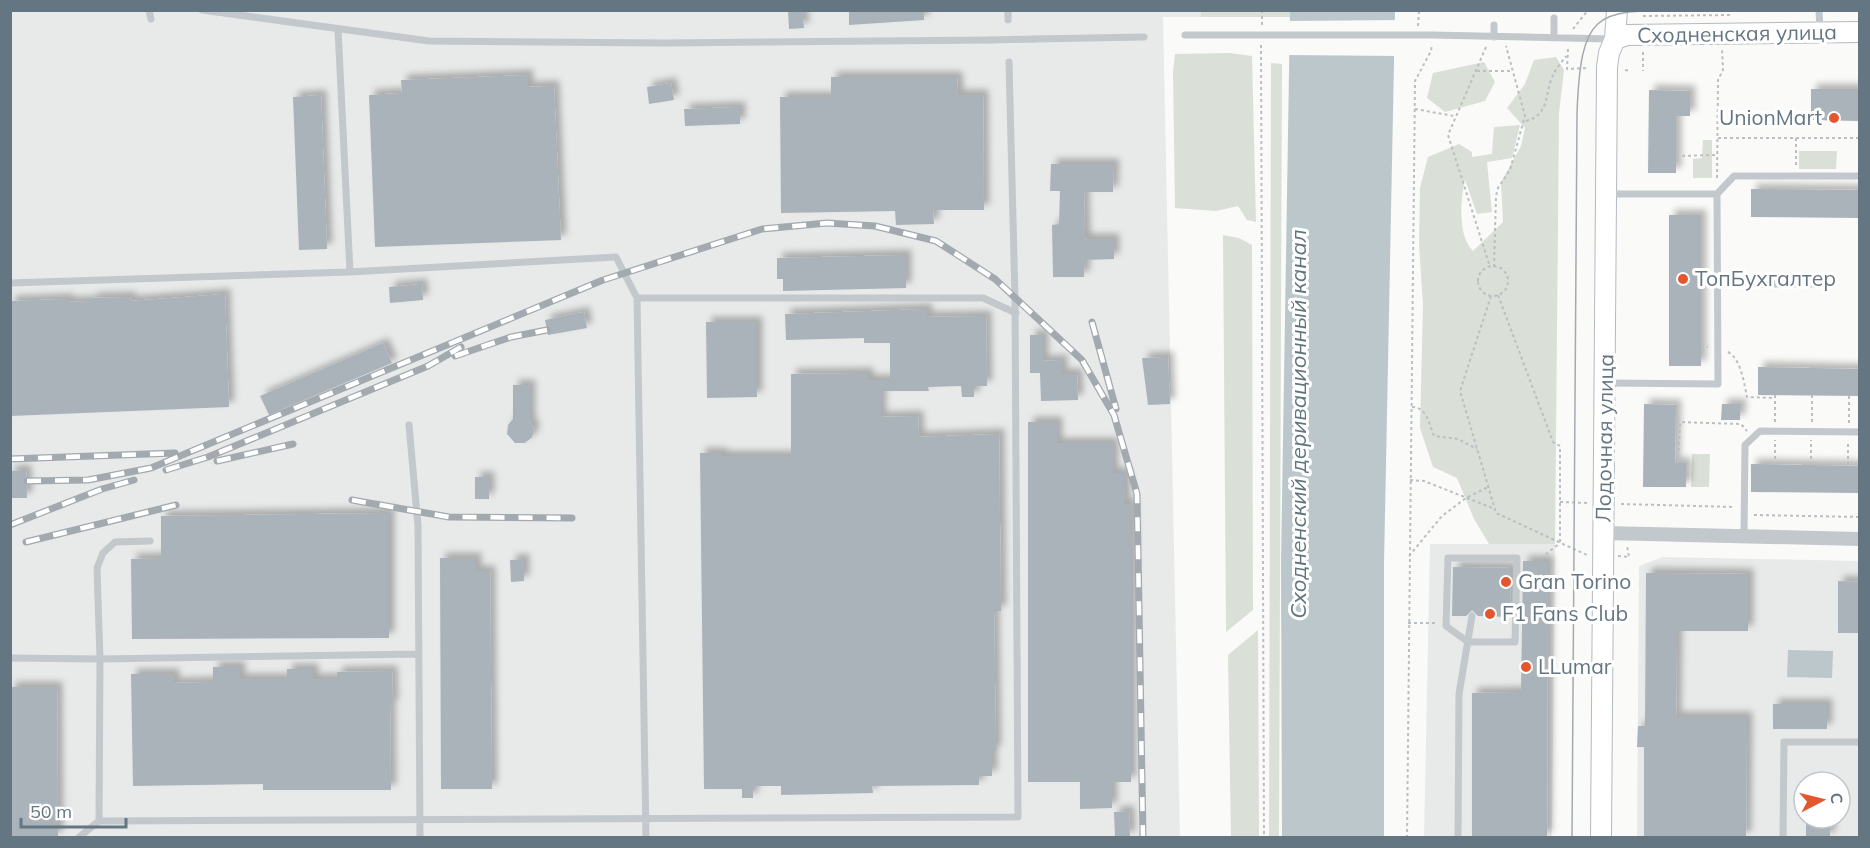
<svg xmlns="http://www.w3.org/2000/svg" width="1870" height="848" viewBox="0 0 1870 848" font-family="Mulish,sans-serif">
<defs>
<filter id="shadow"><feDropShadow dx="5.5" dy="-5.5" stdDeviation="3" flood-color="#0004"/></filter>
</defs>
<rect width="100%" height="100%" fill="#fafaf8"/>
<!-- built -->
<path fill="#e8e9e9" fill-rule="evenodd" d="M10,11H1201V17H1163L1180,837H11Z
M1430,544H1555L1552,837L1424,838Z
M1663,557L1859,561V837L1637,838L1639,566ZM1804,782H1840V818H1804Z"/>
<!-- green -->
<path fill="#dadfd7" d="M1201,11H1290V17H1201Z
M1229,53L1252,56L1256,222L1247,220L1238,206L1216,211L1175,208L1173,72L1175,54Z
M1556,57L1564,70L1559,113L1555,544H1489L1474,519L1457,478L1433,467L1420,428L1423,305L1419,244L1420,188L1428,157L1459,144L1472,152V157L1492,154L1494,127L1520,125L1512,158L1487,162L1492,212L1477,214L1465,180C1460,200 1458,237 1473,251L1503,222L1501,182L1521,146L1525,128L1507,108L1525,84L1534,60Z
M1484,62L1495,82L1485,101L1445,112L1427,98L1433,73Z
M1271,63L1282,64L1279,838L1269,837Z
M1703,140H1712V178H1693V159L1702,158Z
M1799,151H1837L1836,169H1799Z
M1223,235L1239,238L1252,245L1253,610L1226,632Z
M1692,454H1710L1709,487H1691Z
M1258,630L1259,837H1231L1228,655Z"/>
<!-- water -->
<path fill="#bbc7cb" d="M1290,11H1395L1384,564V837L1282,838L1281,563Z
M1788,650L1833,651L1832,678L1787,677Z"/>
<!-- pier -->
<path fill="#fafaf8" d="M1397,20V56L1287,55V21Z"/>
<!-- building -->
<path fill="#aab3b9" filter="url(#shadow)" d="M788,10H802L804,28L789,29Z
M849,10H924V20L849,25Z
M528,75V87L554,86L561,240L375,247L369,95L402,93L401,80Z
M831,77H957L958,95H983L984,210H933L934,224L896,225L895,211L781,213L780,97H831Z
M671,83L674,100L649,104L647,87Z
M1811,89H1858V121L1811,120Z
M1649,90L1690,91V116H1676V173H1648Z
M321,95L327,249L299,250L293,97Z
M740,107V124L685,126L684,109Z
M1051,164H1114L1113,192H1084L1085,237L1087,239H1114V259L1085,260L1084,277H1053L1052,225L1059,224L1060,191H1050Z
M1751,189L1860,190V218L1751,217Z
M1669,215H1701V366H1669Z
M906,255V288L783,291V279H777V258Z
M422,284L423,300L390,303L389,287Z
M225,294L229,407L10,416V301L68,299V302L92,301V298L130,297L131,301Z
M927,309V317L986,316L987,386H974V397H962L961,386L928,387L929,391H881V417L918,416L919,437L999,434L1001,611H994L996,751H992V776H979V785L872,786L873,793L781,795V786H753V798H742V789H704L700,453H722V456H791V374L868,373V380H890V343H864V338L786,340L785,314Z
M584,312L587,328L548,335L545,320Z
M706,322H757V397L707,398Z
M1030,335H1043V361L1062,360V374H1077L1078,400L1041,401L1040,373H1030Z
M383,343L392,363L269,415L260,396Z
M1168,357L1170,404L1148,405L1142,358Z
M1758,367L1860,369V396L1758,395Z
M513,385H530V420L534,430L532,437L525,443H515L507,434L508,425L513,419Z
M1644,404L1676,405L1675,463H1686V487H1643Z
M1722,404H1741L1740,420H1721Z
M1028,422H1057V443H1113V473H1125V504H1131V782H1112V808L1080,809V782H1028Z
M1751,464L1860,466V493L1751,492Z
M26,470L27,498H10V471Z
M475,477H489V499H475Z
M389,513V638L132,639L131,559L161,558V516Z
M440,558H476V571H490L492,789H441Z
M524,559V581L511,582L510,560Z
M1523,561H1548L1547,837H1472V693L1521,692Z
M1453,567L1511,568L1510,617L1478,616L1472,610L1466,616H1452Z
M1646,573L1748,574V631H1677L1676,717H1747L1746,837H1644V747H1637L1638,726H1645Z
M1838,581L1860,582V633H1838Z
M213,667H240V679H287V669H313V679H337V672L392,671L393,705L390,706L391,790H263V784L133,786L131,674H174V683L213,682Z
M10,687H57L58,837H10Z
M1773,704H1827V729H1773Z
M1129,811L1130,837H1115L1114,812Z
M1806,818H1830V837H1806Z"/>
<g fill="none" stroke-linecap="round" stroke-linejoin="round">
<!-- secondary casing -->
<g stroke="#b3babf" stroke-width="22">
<path id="secondary" d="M1615,39L1627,35L1860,32
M1601,838L1607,67L1609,53L1615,39L1617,10"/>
</g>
<!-- path -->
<path stroke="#bbbfc2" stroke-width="2" stroke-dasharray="3 3" stroke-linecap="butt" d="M1643,16L1729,15V10
M1262,25V10
M1418,26L1419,10
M1573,29L1588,10
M1261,45L1264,838
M1486,47L1448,135L1490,267
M1568,49L1567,69L1589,68
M1643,52V71
M1625,70L1631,71
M1477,71H1513
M1415,109L1454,116
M1526,121C1548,115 1545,98 1551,80C1554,71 1561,63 1566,56
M1718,138H1860
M1676,156L1718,155
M1796,165V138
M1717,178L1718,80L1723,70L1722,49
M1478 281a15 15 0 1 1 30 0a15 15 0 1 1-30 0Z
M1494,267L1496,196L1498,188L1510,170L1525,116L1506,46
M1498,295L1553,442L1560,446V542
M1491,296L1460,391L1496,513L1587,555
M1701,347H1708
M1728,352C1741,359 1744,383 1747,397L1775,398
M1412,407C1427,407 1429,424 1434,436L1458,439L1477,449
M1676,422L1741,424L1747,431
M1775,422V395
M1812,422V395
M1849,423V396
M1678,463L1680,424
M1775,465V440
M1811,465V440
M1848,465V441
M1410,480L1424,481L1495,509
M1560,502L1588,503
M1621,504L1735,507
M1754,515L1860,517
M1409,556L1442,516L1466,498L1488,487
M1618,556L1629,557L1627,546
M1541,558L1560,543
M1408,623H1437
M1407,838L1415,81L1431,51L1432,44"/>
<!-- lane -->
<path stroke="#c3c8cc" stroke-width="7" d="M149,10L151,19
M202,10L429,41L666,43L991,40
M1008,10V20
M1819,10L1820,30
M338,29L350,272
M1185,35H1432L1611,39
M1494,37V25
M1554,38V18
M1034,39L1144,37
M1717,194L1734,176H1860
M10,283L350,272L616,257L637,298L646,838
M1717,284H1819
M637,298H983L1016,313
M1606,383L1718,384L1717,194H1608
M409,425L418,526L420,838
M1744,536L1745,445L1760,431L1860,432
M150,541L115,542L103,553L97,568L100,659L419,654
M1448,558H1517L1515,642H1468L1446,626Z
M10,658L100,659L99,821L1018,817L1015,298L1009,62
M78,838L99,821
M1458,838L1459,694L1472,616
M1783,838L1784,742H1860"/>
<!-- street -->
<path stroke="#c3c8cc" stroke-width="14" d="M1604,533L1860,539"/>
<!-- secondary -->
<use href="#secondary" stroke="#fff" stroke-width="20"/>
<!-- tram -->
<path stroke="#a2aab0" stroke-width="1.5" d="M1732,10L1860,11
M1572,838L1577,114C1581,0 1600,12 1703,10"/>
<!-- rail casing -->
<g stroke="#a2aab0" stroke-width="7">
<path id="rail" d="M1092,322L1116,409
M455,356L511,337L547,330
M10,459L175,453
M217,461L293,444
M166,470L208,457L428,366L461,347
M27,481L88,480L151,468L603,280L762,229L827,223L875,226L936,241L995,279L1082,360L1114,415L1137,494L1143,838
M352,500L449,517L572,518
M10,525L102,489L134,480
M26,542L176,505"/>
</g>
<!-- rail -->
<use href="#rail" stroke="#fff" stroke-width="4.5" stroke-dasharray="14" stroke-linecap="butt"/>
<!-- lane-bridge -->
<path stroke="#c3c8cc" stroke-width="7" d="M991,40L1034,39"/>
</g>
<!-- markers -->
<g fill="#e4572e" stroke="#fff" stroke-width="2">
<circle cx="1834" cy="118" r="6"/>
<circle cx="1683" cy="279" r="6"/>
<circle cx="1506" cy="582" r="6"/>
<circle cx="1490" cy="614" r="6"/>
<circle cx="1526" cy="667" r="6"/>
</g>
<g text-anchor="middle" stroke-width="6" stroke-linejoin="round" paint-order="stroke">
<!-- street labels -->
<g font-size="21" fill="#657683" stroke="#fff">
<text transform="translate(1737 34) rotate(-1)" y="7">Сходненская улица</text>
<text transform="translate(1605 438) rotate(-89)" y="7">Лодочная улица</text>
</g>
<!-- poi labels -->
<g font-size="21" fill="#657683" stroke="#fff" text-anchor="start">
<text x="1822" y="125" text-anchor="end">UnionMart</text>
<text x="1695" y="286">ТопБухгалтер</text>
<text x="1518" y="589">Gran Torino</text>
<text x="1502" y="621">F1 Fans Club</text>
<text x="1538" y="674">LLumar</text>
</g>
<!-- water labels -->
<g font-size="22" font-style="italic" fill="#60757c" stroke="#fff">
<text transform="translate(1298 424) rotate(-90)" y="8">Сходненский деривационный канал</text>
</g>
</g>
<!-- border -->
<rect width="1870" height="848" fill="none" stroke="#657683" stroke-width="24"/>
<!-- north arrow -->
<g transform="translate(1822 800) rotate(83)"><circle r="28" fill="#ffffff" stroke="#c1c8cd" stroke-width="1.5"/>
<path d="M0-4.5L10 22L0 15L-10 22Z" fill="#e4572e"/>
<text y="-9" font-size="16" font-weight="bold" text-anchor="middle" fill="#657683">С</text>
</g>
<!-- scale -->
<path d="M21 818v9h105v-9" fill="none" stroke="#657683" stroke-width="3"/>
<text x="30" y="818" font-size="18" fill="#657683" stroke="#ffffff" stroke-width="4.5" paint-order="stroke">50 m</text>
</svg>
